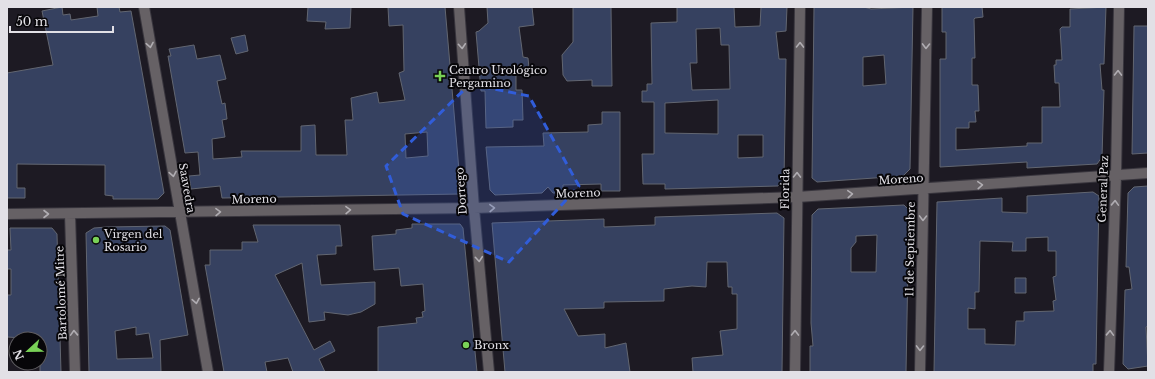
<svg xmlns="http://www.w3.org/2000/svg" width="1155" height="379" viewBox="0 0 1155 379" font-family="'Libre Baskerville',serif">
<rect width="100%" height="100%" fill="#1d1a23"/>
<!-- building -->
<path fill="#364160" stroke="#626671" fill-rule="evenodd" d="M62,7L63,15L70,14L71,20L98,16L97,7H119L120,12L131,11L164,193L158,199H113V196L105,195V165L17,164V188H25V198H7V73L53,65L42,11Z
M308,7H351L350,28L325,29L326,22L307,21Z
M388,7H445L461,194L222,198L220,186L191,189L189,176L200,175L198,152L185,153L168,56H171L169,49L194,45L197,59L220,55L226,79L217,81L222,104L225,103L227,119L222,120L225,137L212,139L213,159L242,157L241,151H301V126L315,125L316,155H347L345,120H353L351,98L377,92L379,103L405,100L399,73L404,71L403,25L389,26ZM427,132L428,156L406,158L405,134Z
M487,7H532L534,25L519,27L523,57L528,58L529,68L516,69V90H522L523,120H513V127L486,128L485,91H481L476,32L479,31L488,23Z
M573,7H611L612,86H592V80L567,81L563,75L562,55L573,42Z
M677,7H734L735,27L760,26L761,7H787L786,31L776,32L779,59H786L784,180L778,186L665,189V184H643L642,154H654V102H642V91H647V84H652L651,23L677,22ZM720,28L721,45H729L730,89L692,90L690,63H697L696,29ZM718,100V134L665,133V103ZM738,135H763V157L738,158Z
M814,7H864L871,9L913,7L910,169L903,176L817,182L812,178ZM884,55L886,84L863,86V57Z
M942,7H982L983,17L975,18L974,19L975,58H972V85H978L979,111H975L976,122H969V128H956V150L1027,146V143H1042V107H1060L1059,83H1055L1054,65H1056V60H1062L1060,29L1062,27H1070V9L1106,7L1104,64H1100L1102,90H1104L1102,157L1097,164L1027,168V162L940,167V59H946V32H942Z
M1134,26H1148V153L1132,154Z
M245,35L248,51L236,54L231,38Z
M602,112H620V191H601V184L563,185V193H553L548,187L542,193L495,195L490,190L486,147L544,146L543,133L588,132V125L602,124Z
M1148,186V326L1146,327L1148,366L1128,369L1123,364L1125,290L1132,289L1129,267H1126L1128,193L1134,187Z
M1093,192L1099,196L1096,364H1093V372H934L937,202L1002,198V212L1027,213V196ZM1048,237V251H1056V276L1053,277L1056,300L1053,301L1054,311L1024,312V321H1016L1015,345L985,344V329H968V308L975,309V292H979L980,241L1013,242L1012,251H1026V238Z
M904,205L909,210L906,372H810V346H813L811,323L812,215L818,209ZM877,235L876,272H851V248L856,242V236Z
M777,213L784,218L782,372H693L692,358L723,355L720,331L737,329V294H732V287H728L727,262H707L706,287L692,286L664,289V301L604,302V308L564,309L578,336L605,334V348L626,343L630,372H505L492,223L604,219V227L655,225V217Z
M412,224H460L463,228L477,372H378V327L417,323L416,318L423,317L422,312L425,311L423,284L401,286L399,268L374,270L372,236L396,234V230L412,228Z
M253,225H340L342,246H336V254L317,255L321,285L375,282V304L361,312L348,315L324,312L325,320L309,322L302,263L275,275L314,350L330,341L335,351L319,359L325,372H293L288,358L265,362L267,372H224L205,265H210V250H242V242H258Z
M165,226L170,230L188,335L160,340L161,372H89L86,233L94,228L107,227ZM136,327V335L149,333L153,358L117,359L115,331Z
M10,228H52L57,234L61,372H40V339L7,337V295H11V269H7V250H11Z
M1015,278H1026V293H1015Z"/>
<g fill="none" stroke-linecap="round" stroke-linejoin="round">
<!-- minor casing -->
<g stroke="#39363e" stroke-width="12">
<path id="minor" d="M144,7L208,372
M459,7L474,208L489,372
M7,214L474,208L797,197L1148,173
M70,214L75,372
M795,372L800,7
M920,372L927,7
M1109,372L1116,176L1119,7"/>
</g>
<!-- minor -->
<use href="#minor" stroke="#666165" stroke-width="10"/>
</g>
<!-- one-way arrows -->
<defs><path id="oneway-chevron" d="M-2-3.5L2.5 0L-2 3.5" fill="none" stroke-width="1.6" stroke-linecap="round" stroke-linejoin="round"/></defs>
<g stroke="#b0adb2">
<use href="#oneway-chevron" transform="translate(150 45) rotate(80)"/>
<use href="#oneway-chevron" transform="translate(800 45) rotate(-89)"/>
<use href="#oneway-chevron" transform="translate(462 46) rotate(86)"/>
<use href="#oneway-chevron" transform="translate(926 46) rotate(91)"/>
<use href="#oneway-chevron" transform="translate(1118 73) rotate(-89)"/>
<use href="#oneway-chevron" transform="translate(173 174) rotate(80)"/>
<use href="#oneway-chevron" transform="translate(797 175) rotate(-89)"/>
<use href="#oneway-chevron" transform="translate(980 185) rotate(-4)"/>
<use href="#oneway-chevron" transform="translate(850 194) rotate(-4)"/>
<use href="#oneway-chevron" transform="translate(1115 203) rotate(-88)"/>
<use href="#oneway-chevron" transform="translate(492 208) rotate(-2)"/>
<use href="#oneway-chevron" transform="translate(348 210) rotate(-1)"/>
<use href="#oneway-chevron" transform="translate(218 212) rotate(-1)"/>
<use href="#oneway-chevron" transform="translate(46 214)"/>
<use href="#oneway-chevron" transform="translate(923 218) rotate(91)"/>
<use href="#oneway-chevron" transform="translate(479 259) rotate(85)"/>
<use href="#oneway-chevron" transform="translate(196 301) rotate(80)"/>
<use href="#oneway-chevron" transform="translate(74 333) rotate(-92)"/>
<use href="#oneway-chevron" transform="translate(795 333) rotate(-89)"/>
<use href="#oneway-chevron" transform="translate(1110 333) rotate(-88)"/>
<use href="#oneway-chevron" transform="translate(920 348) rotate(91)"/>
</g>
<!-- marked area -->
<path fill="#315dd9" fill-opacity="0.2" stroke="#315dd9" stroke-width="3" stroke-dasharray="8 5" stroke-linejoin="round" d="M470,84L529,96L579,186L509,262L403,214L386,166Z"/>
<!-- markers -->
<g fill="#79d157" stroke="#070609" stroke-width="1.5">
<path d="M438 70h4v4h4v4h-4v4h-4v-4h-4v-4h4z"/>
<circle cx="96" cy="240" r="4"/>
<circle cx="466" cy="345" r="4"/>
</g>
<g text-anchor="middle" stroke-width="4" stroke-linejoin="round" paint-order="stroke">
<!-- poi labels -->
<g font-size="11" fill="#e2e0e6" stroke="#070609" text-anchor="start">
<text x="449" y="74">Centro Urológico<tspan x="449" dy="13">Pergamino</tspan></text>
<text x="104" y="238">Virgen del<tspan x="104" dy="13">Rosario</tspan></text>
<text x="474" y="349">Bronx</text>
</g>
<!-- street labels -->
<g font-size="11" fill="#e2e0e6" stroke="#070609">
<text transform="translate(901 179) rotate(-4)" y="4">Moreno</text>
<text transform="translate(187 188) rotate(80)" y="4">Saavedra</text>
<text transform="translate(785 189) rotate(-89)" y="4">Florida</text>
<text transform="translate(1103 189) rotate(-88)" y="4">General Paz</text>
<text transform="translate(461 191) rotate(-94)" y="4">Dorrego</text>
<text transform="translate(578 193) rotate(-2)" y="4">Moreno</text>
<text transform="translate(254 199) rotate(-1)" y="4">Moreno</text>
<text transform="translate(910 249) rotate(-89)" y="4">11 de Septiembre</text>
<text transform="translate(61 293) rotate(-92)" y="4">Bartolomé Mitre</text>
</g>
</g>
<!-- border -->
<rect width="1155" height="379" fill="none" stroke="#e2e0e6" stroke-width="16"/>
<!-- north arrow -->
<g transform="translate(28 351) rotate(248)"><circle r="19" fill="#070609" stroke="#5f5d61"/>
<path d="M0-3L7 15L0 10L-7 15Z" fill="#79d157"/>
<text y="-6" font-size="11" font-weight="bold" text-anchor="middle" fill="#e2e0e6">N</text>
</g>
<!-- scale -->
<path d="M10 26v6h103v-6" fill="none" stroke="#e2e0e6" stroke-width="2"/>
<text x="16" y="26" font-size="12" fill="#e2e0e6" stroke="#070609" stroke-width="3" paint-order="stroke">50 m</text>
</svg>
